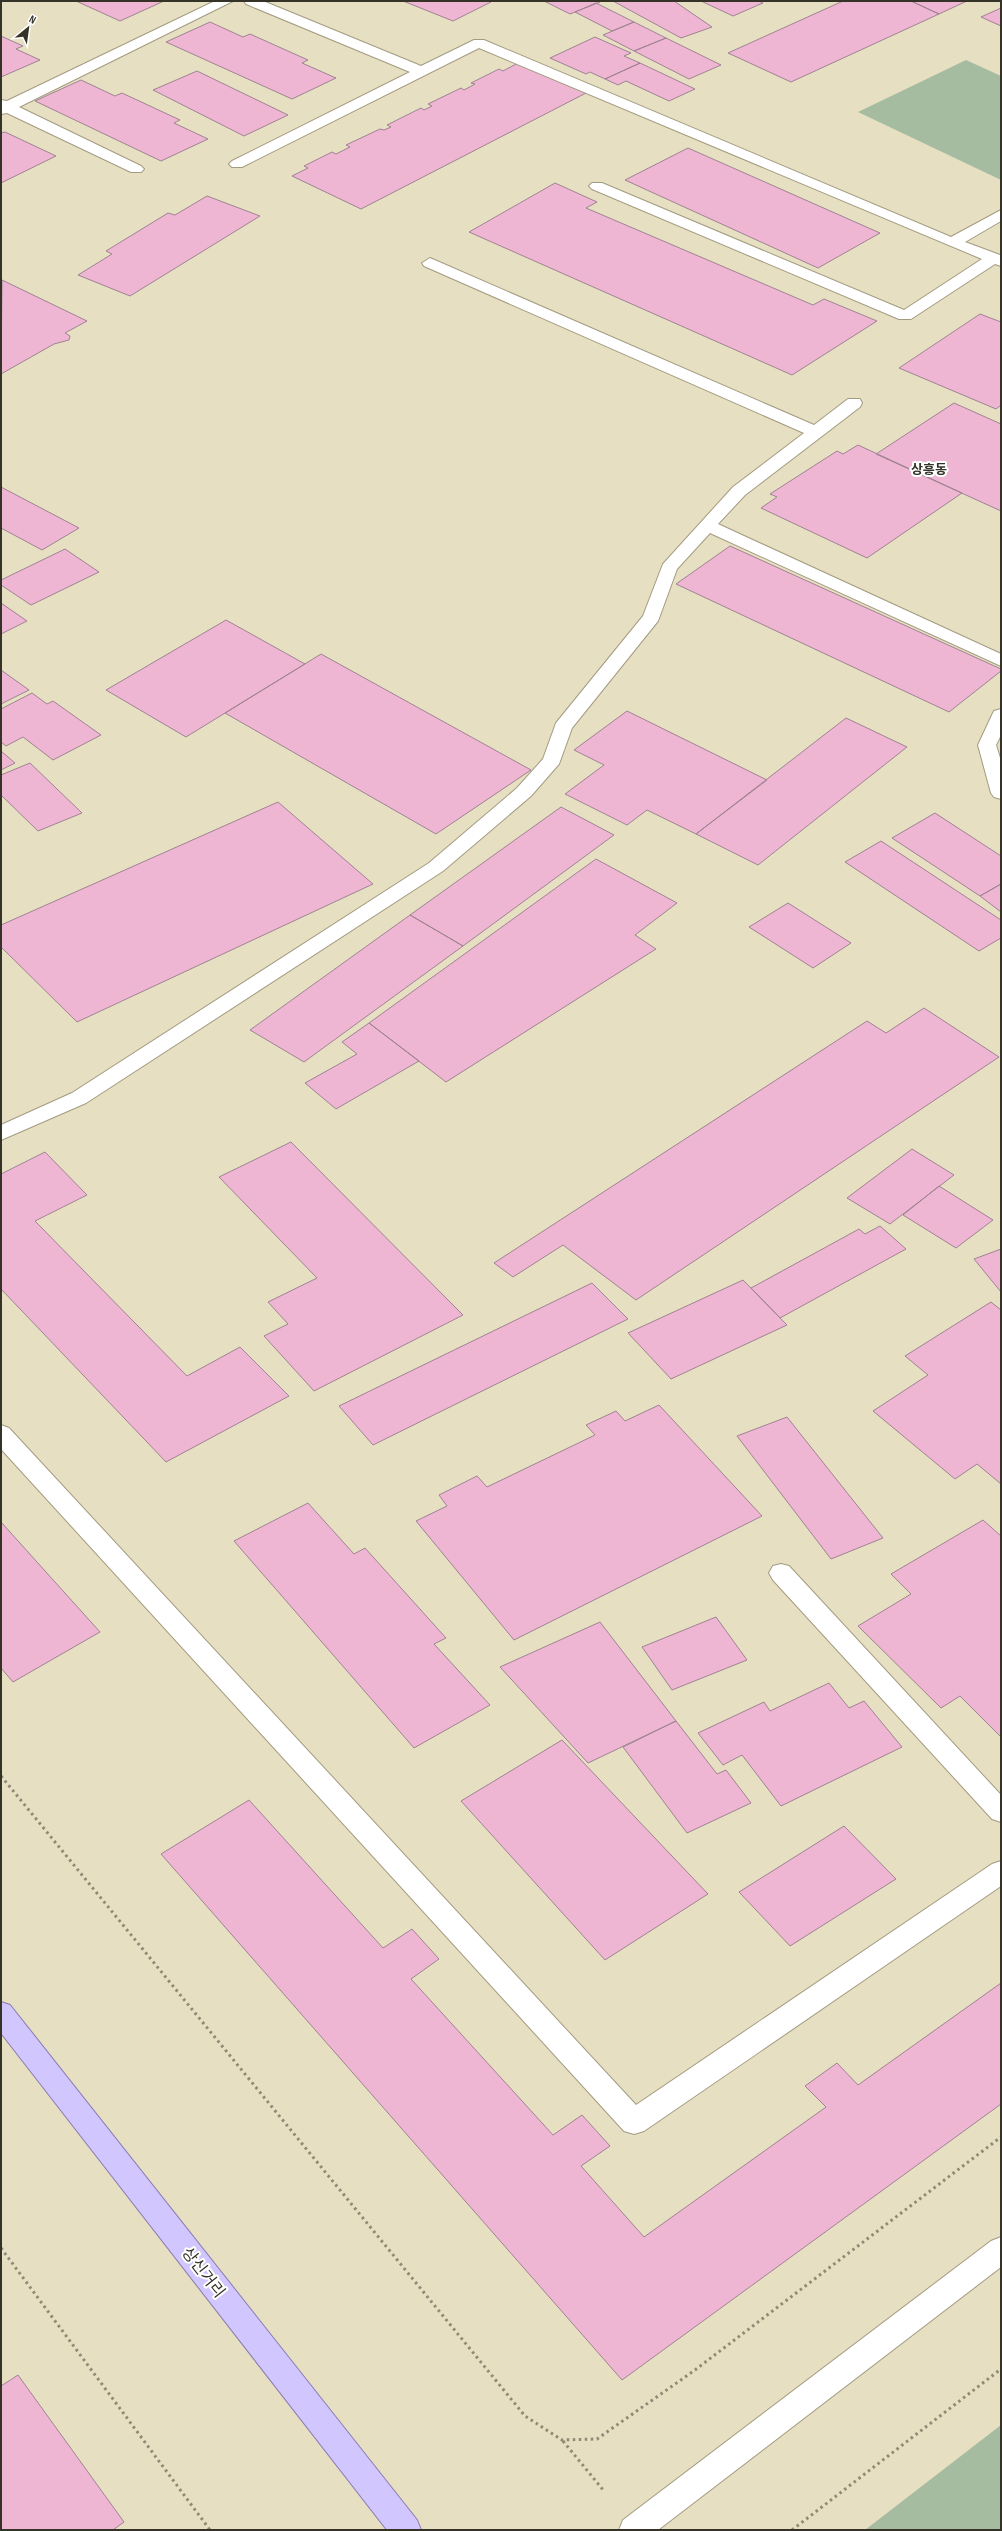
<svg xmlns="http://www.w3.org/2000/svg" width="1002" height="2531" viewBox="0 0 1002 2531" font-family="'Sofia Sans Condensed','Noto Sans KR',sans-serif">
<rect width="100%" height="100%" fill="#e7dfc2"/>
<!-- green -->
<path fill="#a6bca1" d="M966,60L1001,76V180L858,112Z
M1001,2425V2530H865Z"/>
<!-- building -->
<path fill="#eeb6d3" stroke="#9f8392" d="M76,1H164L120,21Z
M403,1H488L491,2L453,21Z
M544,1H598L600,2L570,14Z
M613,1H674L712,27L681,38Z
M701,1H759L763,3L733,16Z
M843,1H911L939,14L791,82L728,53Z
M911,1H967L939,14Z
M596,3L634,22L612,31L575,12Z
M1001,8V26L981,17Z
M210,22L243,37L250,34L308,60L302,63L336,78L292,99L166,42Z
M634,22L666,38L634,51L603,35Z
M1,36L23,46L16,49L40,60L1,77Z
M595,37L631,53L624,56L640,63L605,79L590,72L586,74L550,58Z
M666,38L721,65L689,79L634,51Z
M518,63L588,92L361,209L292,176L308,168L304,166L332,152L336,154L350,147L346,145L380,129L384,130L391,127L387,125L421,108L424,110L432,106L428,104L461,88L464,90L475,84L471,83L499,69L503,71Z
M640,63L695,89L669,101L626,81L618,85L605,79Z
M197,71L288,115L244,136L153,90Z
M81,80L115,96L122,93L180,120L174,123L208,139L161,161L35,101Z
M5,132L56,156L1,183V133Z
M688,148L880,233L818,268L625,180Z
M555,183L597,202L586,208L813,305L824,299L877,321L792,375L469,232Z
M207,196L260,216L130,296L78,275L112,254L106,251L168,213L175,215Z
M2,280L87,321L65,333L70,336L69,340L54,344L1,374Z
M980,314L1001,322V405L996,409L899,368Z
M954,403L1001,424V511L876,454Z
M858,445L962,493L867,558L761,508L777,497L770,494L837,451L843,454Z
M1,487L79,528L42,550L1,528Z
M730,546L1001,669V671L949,712L676,584Z
M65,549L99,572L31,605L1,585V580Z
M1,603L27,621L1,634Z
M226,620L305,664L186,737L106,690Z
M321,654L531,770L436,834L225,713Z
M1,670L29,690L1,704Z
M32,693L47,704L53,701L101,735L53,760L23,737L6,746L1,742V709Z
M627,711L767,780L696,834L647,810L627,825L565,794L604,765L574,750Z
M846,718L907,747L758,865L696,834Z
M1,751L15,763L1,770Z
M30,763L82,813L38,831L1,795V775Z
M278,802L373,884L77,1022L1,947V925Z
M561,807L614,835L463,946L410,915Z
M935,813L1001,856V884L980,896L892,838Z
M881,841L1001,920V938L979,951L845,862Z
M596,859L677,903L635,935L656,949L446,1082L369,1023Z
M1001,884V912L980,896Z
M788,903L851,943L813,968L749,927Z
M410,915L463,946L304,1062L250,1030Z
M924,1008L999,1057L636,1300L563,1245L513,1277L494,1263L867,1021L886,1033Z
M369,1023L419,1061L336,1109L305,1083L357,1054L342,1042Z
M291,1142L463,1315L314,1391L264,1336L288,1324L268,1302L317,1278L219,1177Z
M912,1149L954,1175L890,1224L847,1198Z
M45,1152L87,1195L35,1221L187,1376L240,1347L289,1396L166,1462L1,1289V1174Z
M939,1186L993,1220L956,1248L903,1215Z
M880,1226L906,1249L780,1318L751,1288L859,1229L865,1234Z
M1001,1249V1292L974,1259Z
M743,1280L787,1325L671,1379L628,1333Z
M592,1283L628,1319L373,1445L339,1406Z
M991,1302L1001,1310V1484L977,1464L955,1479L873,1411L928,1375L905,1356Z
M659,1405L762,1516L514,1640L416,1521L447,1506L439,1495L477,1476L487,1487L595,1435L586,1425L616,1411L625,1421Z
M787,1417L883,1538L831,1559L737,1436Z
M308,1503L354,1554L365,1548L446,1638L434,1644L490,1705L414,1748L234,1541Z
M983,1520L1001,1536V1737L960,1696L941,1708L858,1626L911,1594L891,1574Z
M1,1522L100,1632L13,1682L1,1668Z
M716,1617L747,1660L672,1690L642,1647Z
M600,1622L676,1721L588,1763L500,1667Z
M829,1683L849,1708L864,1701L902,1747L781,1806L742,1755L723,1765L698,1733L764,1702L770,1711Z
M676,1721L717,1774L726,1770L751,1803L687,1833L623,1747Z
M562,1740L708,1894L605,1960L461,1801Z
M249,1800L383,1948L412,1929L439,1959L411,1979L553,2135L582,2115L610,2146L581,2166L644,2237L826,2107L805,2086L837,2063L858,2085L1001,1983V2104L622,2380L161,1854Z
M844,1826L896,1879L790,1946L739,1892Z
M18,2375L124,2522L113,2530H1V2386Z"/>
<g fill="none" stroke-linecap="round" stroke-linejoin="round">
<!-- minor casing -->
<g stroke="#a39b80" stroke-width="2">
<path id="minor" d="M215,1H233L19,107L141,166L144,169L141,172H131L7,113L1,114V100L7,101Z
M244,1H263L421,66L474,40H484L951,237L1001,210V221L965,242L1000,255L1001,266L995,264L911,319H899L592,189L589,186L592,183H602L904,310L982,259L479,48L242,167H232L229,164L232,161L410,72L246,4Z
M430,258L814,425L848,399H860L862,403L860,407L745,495L718,524L1001,654V666L710,533L677,569L658,621L572,728L559,764L531,796L443,871L86,1103L1,1140V1125L72,1093L429,863L517,788L543,759L556,723L643,616L663,564L733,487L804,433L424,266L422,263Z
M1001,709V735L996,745L1001,761V799L994,797L991,793L978,745L992,715L994,711Z
M1,1425L9,1428L636,2105L992,1864L1001,1861V1886L644,2131L634,2134L624,2131L1,1449Z
M781,1564L789,1566L1001,1795V1822L992,1819L773,1580L769,1573L773,1566Z
M1001,2237V2267L658,2530H619L623,2520L991,2241Z"/>
</g>
<!-- major casing -->
<g stroke="#877ab1" stroke-width="2">
<path id="major" d="M1,2002L10,2005L417,2520L421,2530H387L1,2033Z"/>
</g>
<!-- path -->
<path stroke="#8f8975" stroke-width="3" stroke-dasharray="2.5 3.5" stroke-linecap="butt" d="M1,1776L525,2416L562,2440L597,2439L695,2370L1001,2137
M1,2248L210,2530
M563,2441L604,2491
M792,2530L1001,2369"/>
<!-- minor -->
<use href="#minor" fill="#fff" fill-rule="evenodd"/>
<!-- major -->
<use href="#major" fill="#d1c6fd" fill-rule="evenodd"/>
</g>
<g text-anchor="middle" stroke-width="4" stroke-linejoin="round" paint-order="stroke">
<!-- far-quarter labels -->
<g font-size="13" font-weight="bold" fill="#353227" stroke="#fff">
<text x="929" y="474">상흥동</text>
</g>
<!-- near-street labels -->
<g font-size="16" fill="#353227" stroke="#fff">
<text transform="translate(204 2272) rotate(52)" y="6">상신거리</text>
</g>
</g>
<!-- border -->
<rect width="1002" height="2531" fill="none" stroke="#353227" stroke-width="4"/>
<!-- north arrow -->
<g transform="translate(28 28) rotate(29)" stroke="#ffffff" stroke-width="3" paint-order="stroke">
<path d="M0-3L7 15L0 10L-7 15Z" fill="#353227"/>
<text y="-6" font-size="11" font-weight="bold" text-anchor="middle" fill="#353227">N</text>
</g>
</svg>
